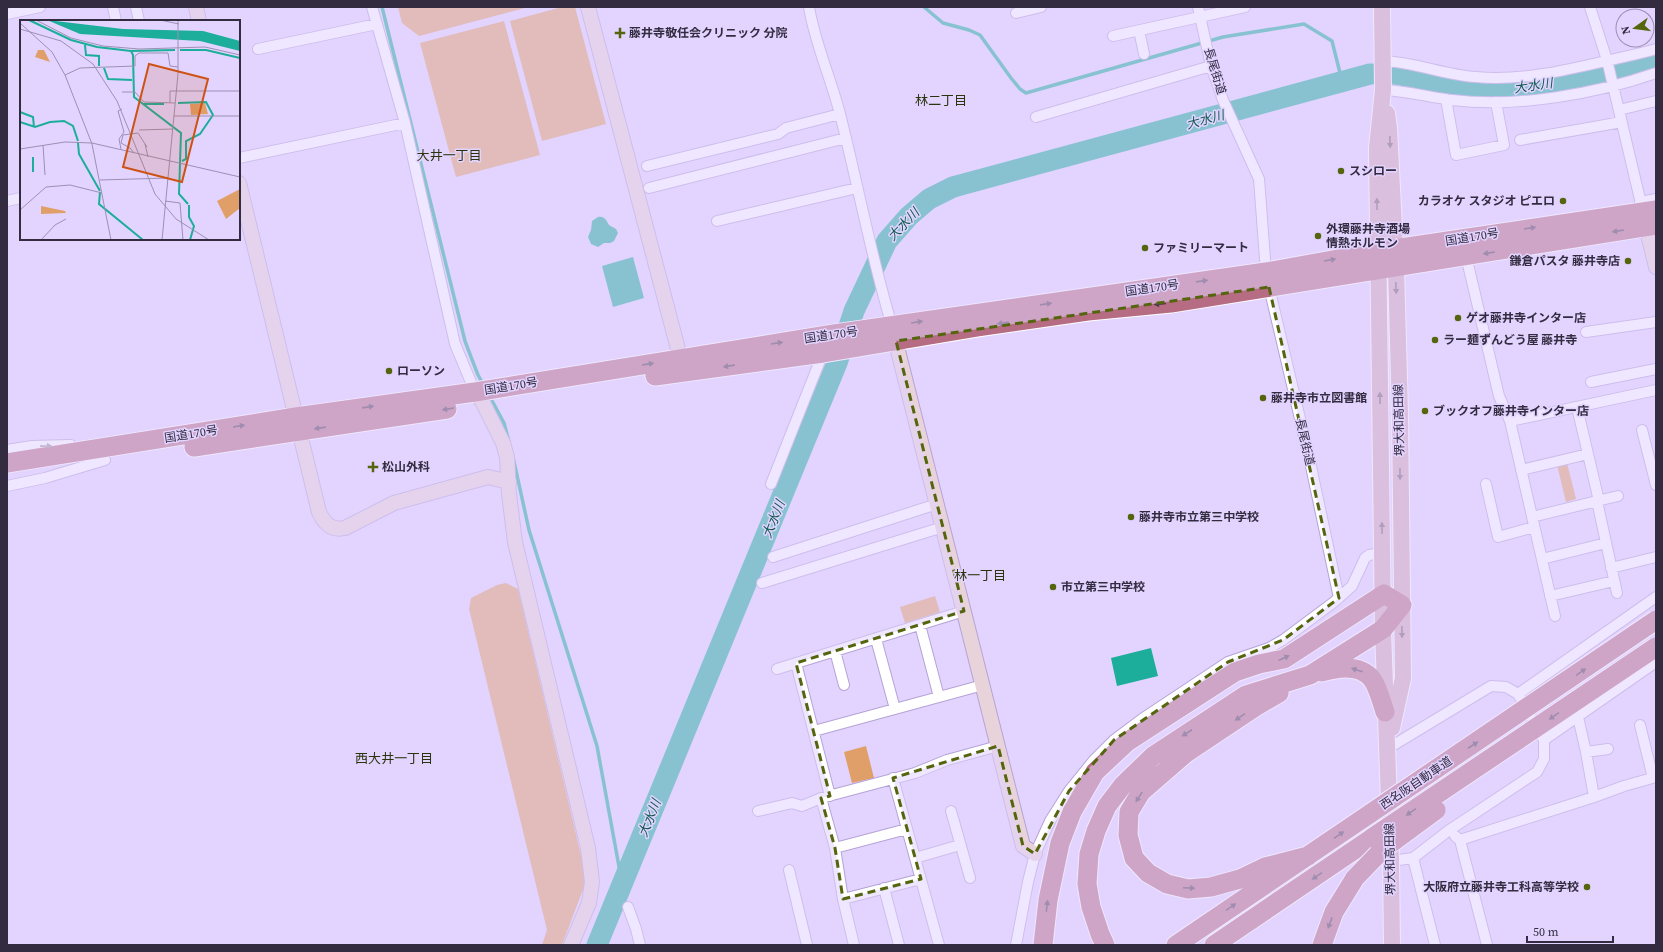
<svg xmlns="http://www.w3.org/2000/svg" width="1663" height="952" viewBox="0 0 1663 952" font-family="'Source Serif 4','Noto Sans JP',serif">
<rect width="100%" height="100%" fill="#e2d4ff"/>
<!-- green -->
<path fill="#e09f68" d="M398,7H529L419,36L402,23Z
M562,7H575L606,124L542,141L510,21Z
M504,21L540,155L456,177L420,43Z
M1567,463L1576,499L1566,502L1557,465Z
M506,583L518,589L584,868V887L562,945H542L547,930L469,609L471,598L497,585Z
M935,596L940,612L905,623L900,607Z
M866,746L874,778L852,783L844,752Z"/>
<!-- water -->
<path fill="#1cae9a" d="M598,217C605,216 606,220 609,225L616,229L618,233L614,241L610,243H604L598,247L591,244L588,237L591,230L592,221Z
M633,257L644,298L613,307L602,266Z
M1151,648L1158,676L1117,686L1111,658Z"/>
<g fill="none" stroke-linecap="round" stroke-linejoin="round">
<!-- stream -->
<path stroke="#1cae9a" stroke-width="3.5" d="M382,7L465,341L478,375L483,384
M924,7L943,23L969,30L980,35L1011,78L1020,89L1026,93L1223,37L1304,24L1332,41L1342,81
M490,397L504,423L509,442
M513,457L529,530L597,746L622,883"/>
<!-- river -->
<path stroke="#1cae9a" stroke-width="21" d="M597,945L837,363L854,311L887,241L909,216L929,199L953,187L1370,74C1380,74 1391,73 1401,75C1428,79 1454,87 1482,89C1536,91 1605,78 1656,60"/>
<!-- street casing -->
<g stroke="#b5a3d6" stroke-width="12">
<path id="street" d="M113,7L116,21
M136,7L139,21
M372,7L405,123L455,344L475,392
M809,7C815,44 831,78 840,114C858,185 871,256 892,326
M1198,7L1211,66L1223,100L1259,179L1266,272
M1590,7L1607,60L1643,212
M1016,13L1041,7
M7,14L40,7
M1139,30L1144,54
M1113,36L1245,7
M258,49L377,24
M1383,61C1415,62 1444,75 1476,77C1520,81 1563,71 1606,61C1622,57 1640,54 1656,49
M1383,90C1407,91 1429,97 1452,100C1517,108 1595,94 1656,73
M1446,99L1456,155L1504,145L1496,102
M1619,110L1656,101
M1036,117L1211,66
M1520,140L1622,122
M239,158L405,123
M647,166L778,134L786,128L840,114
M649,188L846,138
M7,201L21,198
M1640,202L1656,199
M717,221L857,188
M1466,256L1499,396L1510,421
M1269,287L1309,457L1339,598
M1586,332L1656,322
M1591,382L1656,369
M1577,407L1599,501
M1642,430L1656,485
M7,450L32,446L71,445
M1521,470L1588,454
M771,484L823,353
M1486,484L1498,537L1534,527
M7,486L45,478L105,460
M1597,501L1618,496
M1532,517L1597,501L1617,593
M773,557L937,504
M1542,559L1606,543
M1611,568L1656,557
M762,583L943,527
M1550,596L1614,581
M1555,616L1510,421L1656,390
M920,625L939,697
M876,639L895,709
M835,651L844,685
M796,663L830,796
M777,669L964,611
M1518,694L1656,597
M1578,717L1586,752L1594,797
M1640,725L1653,778
M814,731L983,685
M1544,740L1656,662
M1387,749L1491,686L1506,687L1518,694L1544,740V759L1537,772L1448,831L1413,858L1391,861
M1586,752L1608,749
M893,778L939,945
M821,798L835,848L843,899L854,945
M758,811L792,803L802,806L821,798L915,773L947,760L998,746
M951,811L970,878
M1455,836L1460,840L1487,945
M1460,840L1594,797L1624,786L1656,777
M835,848L907,829
M915,858L960,845
M1413,858L1435,945
M789,870L807,945
M884,888L899,945
M843,899L921,879
M628,907L636,929L640,945
M1016,945L1028,882L1035,854L1050,821L1069,791L1094,760L1114,740L1142,719L1228,662L1269,648L1283,640L1334,602L1352,586L1365,558L1369,555L1383,553"/>
</g>
<!-- secondary casing -->
<g stroke="#b5a3d6" stroke-width="16">
<path id="secondary" d="M196,7L199,21
M588,7L683,368
M239,183L319,512C324,523 331,531 345,528L394,503L488,477L509,482
M1644,218L1656,267
M893,331L1023,846L1035,854
M475,392L483,403L503,443L507,457L509,494L515,542L588,848L592,882L589,903L571,945"/>
</g>
<!-- primary casing -->
<g stroke="#fff" stroke-width="18">
<path id="primary" d="M1382,7L1383,90L1377,148L1383,629L1391,861L1392,945
M1387,113L1389,128L1396,268L1400,414L1403,678L1392,728"/>
</g>
<!-- highway casing -->
<g stroke="#fff" stroke-width="21">
<path id="highway" d="M655,376L823,353L978,327L1088,311L1171,303L1656,225
M194,447L447,409
M7,463L296,417L475,392L834,334L1266,272L1394,249L1656,210
M1322,672C1339,667 1360,664 1372,679C1378,687 1382,703 1385,712
M1279,693L1255,707L1186,753L1141,792L1129,812L1128,835L1134,858L1148,873L1167,884L1188,889L1211,887L1240,879L1265,867L1308,856
M1043,945L1048,900L1060,843L1072,812L1095,772L1127,742L1235,672L1259,664L1284,659L1384,594L1402,605L1383,629L1310,675L1246,695L1153,756L1123,785L1107,806L1096,831L1089,854L1087,884L1091,907L1100,934L1105,945
M1176,945L1371,813
M1214,945L1372,838
M1322,945L1334,912L1355,878"/>
</g>
<!-- street -->
<use href="#street" stroke="#fff" stroke-width="10"/>
<!-- secondary -->
<use href="#secondary" stroke="#e9d3da" stroke-width="14"/>
<!-- primary -->
<use href="#primary" stroke="#d3a7b5" stroke-width="16"/>
<!-- highway -->
<use href="#highway" stroke="#b66d84" stroke-width="19"/>
<!-- highway-bridge casing -->
<g stroke="#fff" stroke-width="21" stroke-linecap="butt">
<path id="highway-bridge" d="M1371,813L1656,620
M1372,838L1656,647
M1355,878L1383,849L1436,810"/>
</g>
<!-- highway-bridge -->
<use href="#highway-bridge" stroke="#b66d84" stroke-width="19"/>
</g>
<!-- one-way arrows -->
<defs><path id="oneway-solid" d="M-6-.8H1V-3.2L6.5 0L1 3.2V.8H-6Z"/></defs>
<g fill="#735d6f">
<use href="#oneway-solid" transform="translate(1390 142) rotate(88)"/>
<use href="#oneway-solid" transform="translate(1377 204) rotate(-91)"/>
<use href="#oneway-solid" transform="translate(1396 288) rotate(88)"/>
<use href="#oneway-solid" transform="translate(1380 398) rotate(-91)"/>
<use href="#oneway-solid" transform="translate(1400 474) rotate(89)"/>
<use href="#oneway-solid" transform="translate(1382 528) rotate(-91)"/>
<use href="#oneway-solid" transform="translate(1402 632) rotate(89)"/>
</g>
<g fill="#4d384e">
<use href="#oneway-solid" transform="translate(1530 228) rotate(-9)"/>
<use href="#oneway-solid" transform="translate(1618 231) rotate(171)"/>
<use href="#oneway-solid" transform="translate(1489 253) rotate(171)"/>
<use href="#oneway-solid" transform="translate(1330 260) rotate(-10)"/>
<use href="#oneway-solid" transform="translate(1202 281) rotate(-8)"/>
<use href="#oneway-solid" transform="translate(1046 304) rotate(-8)"/>
<use href="#oneway-solid" transform="translate(1160 304) rotate(175)"/>
<use href="#oneway-solid" transform="translate(917 322) rotate(-9)"/>
<use href="#oneway-solid" transform="translate(1003 323) rotate(172)"/>
<use href="#oneway-solid" transform="translate(777 343) rotate(-9)"/>
<use href="#oneway-solid" transform="translate(648 364) rotate(-9)"/>
<use href="#oneway-solid" transform="translate(729 366) rotate(172)"/>
<use href="#oneway-solid" transform="translate(368 407) rotate(-8)"/>
<use href="#oneway-solid" transform="translate(448 409) rotate(171)"/>
<use href="#oneway-solid" transform="translate(239 426) rotate(-9)"/>
<use href="#oneway-solid" transform="translate(320 428) rotate(172)"/>
<use href="#oneway-solid" transform="translate(1284 658) rotate(-24)"/>
<use href="#oneway-solid" transform="translate(1357 670) rotate(-163)"/>
<use href="#oneway-solid" transform="translate(1581 672) rotate(-34)"/>
<use href="#oneway-solid" transform="translate(1554 716) rotate(146)"/>
<use href="#oneway-solid" transform="translate(1240 717) rotate(146)"/>
<use href="#oneway-solid" transform="translate(1187 733) rotate(147)"/>
<use href="#oneway-solid" transform="translate(1473 745) rotate(-33)"/>
<use href="#oneway-solid" transform="translate(1139 797) rotate(122)"/>
<use href="#oneway-solid" transform="translate(1411 812) rotate(146)"/>
<use href="#oneway-solid" transform="translate(1339 835) rotate(-34)"/>
<use href="#oneway-solid" transform="translate(1317 876) rotate(146)"/>
<use href="#oneway-solid" transform="translate(1189 888) rotate(3)"/>
<use href="#oneway-solid" transform="translate(1047 906) rotate(-83)"/>
<use href="#oneway-solid" transform="translate(1231 907) rotate(-34)"/>
<use href="#oneway-solid" transform="translate(1330 923) rotate(110)"/>
</g>
<use fill="#9995a0" href="#oneway-solid" transform="translate(46 446) rotate(-1)"/>
<!-- marked area -->
<path d="M0 0H1663V952H0ZM1269,287L1339,598L1283,640L1228,662L1114,740L1069,791L1035,854L1023,846L998,746L893,778L921,879L843,899L835,848L821,798L830,796L796,663L964,611L896,341Z" fill="#e2d4ff" fill-opacity=".55" fill-rule="evenodd"/>
<path fill="none" stroke="#55650d" stroke-width="3" stroke-dasharray="8 5" stroke-linejoin="round" d="M1269,287L1339,598L1283,640L1228,662L1114,740L1069,791L1035,854L1023,846L998,746L893,778L921,879L843,899L835,848L821,798L830,796L796,663L964,611L896,341Z"/>
<!-- markers -->
<g fill="#55650d" stroke="#e2d4ff" stroke-width="1.5">
<path d="M618 27h4v4h4v4h-4v4h-4v-4h-4v-4h4z"/>
<circle cx="1341" cy="171" r="4"/>
<circle cx="1563" cy="201" r="4"/>
<circle cx="1318" cy="236" r="4"/>
<circle cx="1145" cy="248" r="4"/>
<circle cx="1628" cy="261" r="4"/>
<circle cx="1458" cy="318" r="4"/>
<circle cx="1435" cy="340" r="4"/>
<circle cx="389" cy="371" r="4"/>
<circle cx="1263" cy="398" r="4"/>
<circle cx="1425" cy="411" r="4"/>
<path d="M371 461h4v4h4v4h-4v4h-4v-4h-4v-4h4z"/>
<circle cx="1131" cy="517" r="4"/>
<circle cx="1053" cy="587" r="4"/>
<circle cx="1587" cy="887" r="4"/>
</g>
<g text-anchor="middle" stroke-width="3" stroke-linejoin="round" paint-order="stroke">
<!-- poi labels -->
<g font-size="12" font-weight="bold" fill="#332b40" stroke="#e2d4ff" text-anchor="start">
<text x="629" y="37">藤井寺敬任会クリニック 分院</text>
<text x="1349" y="175">スシロー</text>
<text x="1555" y="205" text-anchor="end">カラオケ スタジオ ピエロ</text>
<text x="1326" y="233">外環藤井寺酒場<tspan x="1326" dy="14">情熱ホルモン</tspan></text>
<text x="1153" y="252">ファミリーマート</text>
<text x="1620" y="265" text-anchor="end">鎌倉パスタ 藤井寺店</text>
<text x="1466" y="322">ゲオ藤井寺インター店</text>
<text x="1443" y="344">ラー麺ずんどう屋 藤井寺</text>
<text x="397" y="375">ローソン</text>
<text x="1271" y="402">藤井寺市立図書館</text>
<text x="1433" y="415">ブックオフ藤井寺インター店</text>
<text x="382" y="471">松山外科</text>
<text x="1139" y="521">藤井寺市立第三中学校</text>
<text x="1061" y="591">市立第三中学校</text>
<text x="1579" y="891" text-anchor="end">大阪府立藤井寺工科高等学校</text>
</g>
<!-- street labels -->
<g font-size="12" fill="#332b40" stroke="#e2d4ff">
<text transform="translate(1215 71) rotate(73)" y="4">長尾街道</text>
<text transform="translate(1472 237) rotate(-9)" y="4">国道170号</text>
<text transform="translate(1152 288) rotate(-8)" y="4">国道170号</text>
<text transform="translate(831 335) rotate(-8)" y="4">国道170号</text>
<text transform="translate(511 386) rotate(-9)" y="4">国道170号</text>
<text transform="translate(1399 420) rotate(-91)" y="4">堺大和高田線</text>
<text transform="translate(191 434) rotate(-9)" y="4">国道170号</text>
<text transform="translate(1305 442) rotate(77)" y="4">長尾街道</text>
<text transform="translate(1416 783) rotate(-34)" y="4">西名阪自動車道</text>
<text transform="translate(1390 859) rotate(-91)" y="4">堺大和高田線</text>
</g>
<!-- water labels -->
<g font-size="13" font-style="italic" fill="#105a4f" stroke="#e2d4ff">
<text transform="translate(1533 85) rotate(-8)" y="5">大水川</text>
<text transform="translate(1205 119) rotate(-15)" y="5">大水川</text>
<text transform="translate(903 224) rotate(-46)" y="5">大水川</text>
<text transform="translate(773 519) rotate(-68)" y="5">大水川</text>
<text transform="translate(649 818) rotate(-68)" y="5">大水川</text>
</g>
<!-- neighbourhood labels -->
<g font-size="13" fill="#2c340d" stroke="#e2d4ff">
<text x="941" y="105">林二丁目</text>
<text x="449" y="160">大井一丁目</text>
<text x="980" y="580">林一丁目</text>
<text x="394" y="763">西大井一丁目</text>
</g>
</g>
<!-- overview -->
<g transform="translate(20 20)">
<rect width="220" height="220" fill="#e2d4ff"/>
<path d="M18,30H24L30,42L15,37ZM185,83L188,94L171,95L170,84ZM220,169V188L206,199L197,181ZM21,186L45,191L46,193L21,194Z" fill="#e09f68"/>
<path d="M27,0L103,9L183,11L220,21V31L180,21L60,14Z" fill="#1cae9a"/>
<path fill="none" stroke="#1cae9a" stroke-width="2" d="M9,0L51,20L77,27L111,31L155,30M65,25L66,35L79,36V46M160,30H186L220,38M111,31L113,35L114,77L161,113L159,174L168,184M84,48L88,59L112,60M158,83L186,82L193,95L180,114L166,121V139L162,141M123,84H144M0,92L13,97L14,107M0,102L15,107L30,102L44,101L53,106L58,121M58,123L59,134L80,171M13,152V137M80,172L79,184L123,220M169,185V197L174,206L170,220"/>
<path fill="none" stroke="#9c90b3" stroke-width="1" d="M16,0L51,18L83,26L119,29L185,27L220,35M140,0L159,4M0,3L32,32L45,55L72,124L91,220M0,9L41,21L73,44L97,81L135,174L156,199L189,220M45,55L60,48L115,46V36L119,33H148L150,46L158,47M102,72H115L124,82L155,83M150,83V71H220M154,96H220M119,110L153,109M125,124L128,137M23,125L25,155M0,129L45,122L72,123L220,157M101,129L99,119L104,112L98,91L102,89M114,133L110,128L101,123L103,115L118,113L127,127M80,160L148,158M145,181L160,183L163,220M0,190L26,167L50,165L82,173M21,220L35,205L46,199M142,220L158,54V0"/>
<path fill="#cd5214" fill-opacity="0.15" stroke="#cd5214" stroke-width="2" d="M129,44L188,59L162,162L103,147Z"/>
<rect width="220" height="220" fill="none" stroke="#332b40" stroke-width="2"/>
</g>
<!-- border -->
<rect width="1663" height="952" fill="none" stroke="#332b40" stroke-width="16"/>
<!-- north arrow -->
<g transform="translate(1635 28) rotate(256)"><circle r="19" fill="#e2d4ff" stroke="#9c90b3"/>
<path d="M0-3L7 15L0 10L-7 15Z" fill="#55650d"/>
<text y="-6" font-size="11" font-weight="bold" text-anchor="middle" fill="#332b40">N</text>
</g>
<!-- scale -->
<path d="M1527 936v6h86v-6" fill="none" stroke="#332b40" stroke-width="2"/>
<text x="1533" y="936" font-size="12" fill="#332b40" stroke="#e2d4ff" stroke-width="3" paint-order="stroke">50 m</text>
</svg>
